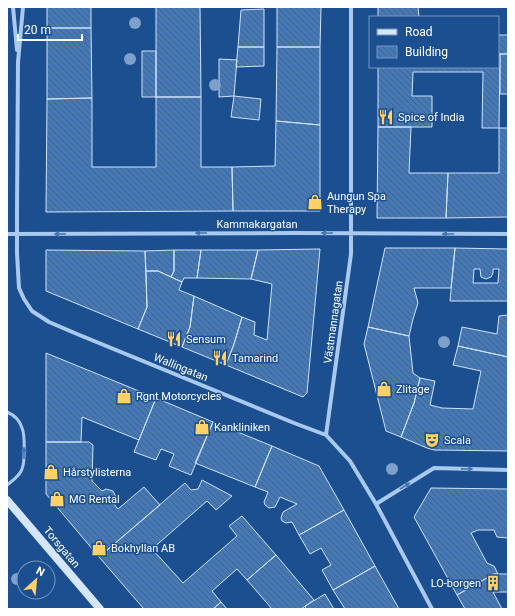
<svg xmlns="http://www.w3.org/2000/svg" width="515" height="616" viewBox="0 0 515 616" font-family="Roboto,sans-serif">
<defs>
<pattern id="building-back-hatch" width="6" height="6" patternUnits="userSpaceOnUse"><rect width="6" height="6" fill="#4478b7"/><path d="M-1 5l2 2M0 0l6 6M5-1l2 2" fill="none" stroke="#486282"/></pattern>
</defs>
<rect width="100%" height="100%" fill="#1b4f8f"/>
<!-- building -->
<path fill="url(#building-back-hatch)" stroke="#cfe3fa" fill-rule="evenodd" d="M47,7H91V28H47Z
M156,7H200L201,97H156Z
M278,7H321L320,47H277V8Z
M378,7H418L419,17H378Z
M264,9V47H238L241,10Z
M47,28H91L92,98L47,99Z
M498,35H508V54H498Z
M238,47H264V66L236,67Z
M277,47H320V125L276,121Z
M142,51H156V97H142Z
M498,54H500L499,128H482L483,72H413L412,96H432V127H378V67H498Z
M500,54H508V94H500Z
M219,59L237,60L234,96L219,97Z
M234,96L261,99L259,120L231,117Z
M156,97H201V167H232L233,211L46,212L47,99L92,98V167H156Z
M276,121L320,125V211H233L232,167L275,166Z
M378,127H411L409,173H448L446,218H377Z
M499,128H508V217L446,218L448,173H499Z
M385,248H455L451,288H414L418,303L413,319L409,336L368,327Z
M455,248L508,249V301H450ZM474,269H480L481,277L486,279L491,277L493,273V269H499L498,283H473Z
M320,249L307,393L303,397L226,365L234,344L242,317L255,322L254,335L267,340L272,284L251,279L258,250Z
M46,250L145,251L147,307L138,329L46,291Z
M174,250V271L171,277L158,271H146L145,251Z
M174,250H201L197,278H184L182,282L171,277L174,271Z
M201,250H258L251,279L197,278Z
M146,271H158L182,282L179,290L194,296L190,327L182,347L138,329L147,307Z
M194,296L242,317L234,344L226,365L182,347L190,327Z
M508,315V357L458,346L462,327L497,334L499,316Z
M368,327L409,336L413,373L420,378L414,403L401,437L386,431L364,344Z
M458,346L508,357V451L434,450L427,448L401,437L414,403L420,378L435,381L430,405L442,408L473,409L481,371L453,365Z
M46,353L156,398L139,440L82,417L81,442H46Z
M156,398L213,422L191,475L169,466L174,454L161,449L156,460L134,452Z
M213,422L272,446L255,487L195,463Z
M46,442H89L93,445L92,481L102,491L106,489L113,491L116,497L114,504L118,509L144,487L160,505L99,557L46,494Z
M272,446L319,466L344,510L299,535L292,522L286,523L282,521L281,518L283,512L297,504L280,497L275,507L269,508L265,505L264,502L268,492L255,487Z
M202,480L232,496L216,510L207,501L152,549L183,583L237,536L229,526L242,516L276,555L247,580L237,569L212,591L221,602L213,609H144L99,557L185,483L191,490L198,489Z
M431,488L508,489V538L497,537L494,530H478L471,533L487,563L494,566L498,574H494L457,595L414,517Z
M344,510L375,566L333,590L322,570L331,565L321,548L310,554L299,535Z
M276,555L314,600L301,609H272L247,580Z
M375,566L399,609H345L333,590Z
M494,574H508V592H493L502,609H465L457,595Z
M325,594L334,609H306L305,606Z
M221,602L227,609H213Z"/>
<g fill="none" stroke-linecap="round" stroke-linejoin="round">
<!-- service -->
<path stroke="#a9c9ee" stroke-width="3" d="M7,412C14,415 20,421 22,428C25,434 25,462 22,469C20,476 12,481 7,485"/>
<!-- minor -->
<path stroke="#a9c9ee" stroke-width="4" d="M13,7L17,50
M17,212L18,62L23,7
M7,234L296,233L508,234
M17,253L19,288L24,299L32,311L49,322L77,334L294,423L326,435L350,461L376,504L432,609
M326,435L351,254V7
M376,504L434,468L508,470"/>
<!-- secondary -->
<path stroke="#d6e6fa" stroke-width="8" d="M7,500L100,609"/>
<!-- minor-bridge -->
<path stroke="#a9c9ee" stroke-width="4" d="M17,212V253"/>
</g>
<!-- trees -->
<g fill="#7ea0ca">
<circle cx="135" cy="23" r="6"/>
<circle cx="130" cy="59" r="6"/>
<circle cx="215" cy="85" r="6"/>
<circle cx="444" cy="342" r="6"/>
<circle cx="392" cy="469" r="6"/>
<circle cx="17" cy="579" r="6"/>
</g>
<!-- one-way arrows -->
<defs><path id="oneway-solid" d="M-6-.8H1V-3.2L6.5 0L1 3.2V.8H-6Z"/></defs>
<g fill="#4674ac">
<use href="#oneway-solid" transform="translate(201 233) rotate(180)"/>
<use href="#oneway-solid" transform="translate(327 233) rotate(-180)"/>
<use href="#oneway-solid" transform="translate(60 234) rotate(180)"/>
<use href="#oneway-solid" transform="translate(448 234) rotate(-180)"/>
<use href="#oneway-solid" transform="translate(24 453) rotate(-90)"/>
<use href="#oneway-solid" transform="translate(467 469) rotate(1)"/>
<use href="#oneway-solid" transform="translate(405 486) rotate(-32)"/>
</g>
<!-- icons -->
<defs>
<g id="restaurant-bare" transform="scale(1.2)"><path d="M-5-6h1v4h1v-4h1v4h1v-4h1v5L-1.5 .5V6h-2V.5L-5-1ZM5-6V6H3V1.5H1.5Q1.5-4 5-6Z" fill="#ffd166" stroke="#1b4f8f" stroke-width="2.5" paint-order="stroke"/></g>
<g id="shop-bare" transform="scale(1.2)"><path d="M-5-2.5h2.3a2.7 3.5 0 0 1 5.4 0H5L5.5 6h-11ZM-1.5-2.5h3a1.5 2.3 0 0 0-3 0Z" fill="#ffd166" stroke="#1b4f8f" stroke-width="2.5" paint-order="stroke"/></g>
<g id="theatre-bare" transform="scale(1.2)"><path d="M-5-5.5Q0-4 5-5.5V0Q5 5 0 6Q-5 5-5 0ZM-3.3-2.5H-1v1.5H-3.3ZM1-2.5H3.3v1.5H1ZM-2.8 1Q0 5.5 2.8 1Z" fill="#ffd166" stroke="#1b4f8f" stroke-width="2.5" paint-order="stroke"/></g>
<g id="building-bare" transform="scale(1.2)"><path d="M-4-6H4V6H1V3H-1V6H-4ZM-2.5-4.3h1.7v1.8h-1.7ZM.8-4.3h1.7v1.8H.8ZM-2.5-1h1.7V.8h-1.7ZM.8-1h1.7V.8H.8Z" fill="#ffd166" stroke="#1b4f8f" stroke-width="2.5" paint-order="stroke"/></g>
</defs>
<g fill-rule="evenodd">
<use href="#restaurant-bare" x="386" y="117"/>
<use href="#shop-bare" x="315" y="202"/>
<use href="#restaurant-bare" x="174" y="339"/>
<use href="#restaurant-bare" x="220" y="358"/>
<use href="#shop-bare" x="384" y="389"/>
<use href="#shop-bare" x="124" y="396"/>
<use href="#shop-bare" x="202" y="427"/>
<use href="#theatre-bare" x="432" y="440"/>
<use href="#shop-bare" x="51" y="472"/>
<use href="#shop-bare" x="57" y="499"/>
<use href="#shop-bare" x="99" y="548"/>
<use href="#building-bare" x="493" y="583"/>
</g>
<g text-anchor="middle" stroke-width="3" stroke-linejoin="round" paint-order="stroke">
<!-- poi labels -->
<g font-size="11" fill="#fff" stroke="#1b4f8f" text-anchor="start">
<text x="398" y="121">Spice of India</text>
<text x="327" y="200">Aungun Spa<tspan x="327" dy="13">Therapy</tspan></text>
<text x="186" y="343">Sensum</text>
<text x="232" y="362">Tamarind</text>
<text x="396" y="393">Zlitage</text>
<text x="136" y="400">Rgnt Motorcycles</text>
<text x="214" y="431">Kankliniken</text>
<text x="444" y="444">Scala</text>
<text x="63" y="476">Hårstylisterna</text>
<text x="69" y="503">MG Rental</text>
<text x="111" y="552">Bokhyllan AB</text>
<text x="481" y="587" text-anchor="end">LO-borgen</text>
</g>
<!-- street labels -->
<g font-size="11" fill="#fff" stroke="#1b4f8f">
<text x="257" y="228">Kammakargatan</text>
<text transform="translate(333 322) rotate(-82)" y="4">Västmannagatan</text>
<text transform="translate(181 367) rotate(22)" y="4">Wallingatan</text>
<text transform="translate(62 547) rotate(50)" y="4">Torsgatan</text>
</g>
</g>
<!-- border -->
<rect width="515" height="616" fill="none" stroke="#ffffff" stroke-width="16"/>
<!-- legend -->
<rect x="369" y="16" width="130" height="52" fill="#1b4f8f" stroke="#7695bc"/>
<rect x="377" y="29" width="20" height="6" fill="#d6e6fa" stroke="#7695bc"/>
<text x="405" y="36" font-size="12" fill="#ffffff">Road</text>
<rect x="377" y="46" width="20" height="12" fill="url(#building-back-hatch)" stroke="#7695bc"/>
<text x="405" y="56" font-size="12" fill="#ffffff">Building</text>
<!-- north arrow -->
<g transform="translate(36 580) rotate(27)"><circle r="19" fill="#1b4f8f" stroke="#7695bc"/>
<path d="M0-3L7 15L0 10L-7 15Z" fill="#ffd166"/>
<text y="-6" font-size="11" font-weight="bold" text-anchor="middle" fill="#ffffff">N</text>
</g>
<!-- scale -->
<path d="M18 34v6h64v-6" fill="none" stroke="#ffffff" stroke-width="2"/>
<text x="24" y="34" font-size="12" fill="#ffffff" stroke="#1b4f8f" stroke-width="3" paint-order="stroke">20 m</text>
</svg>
